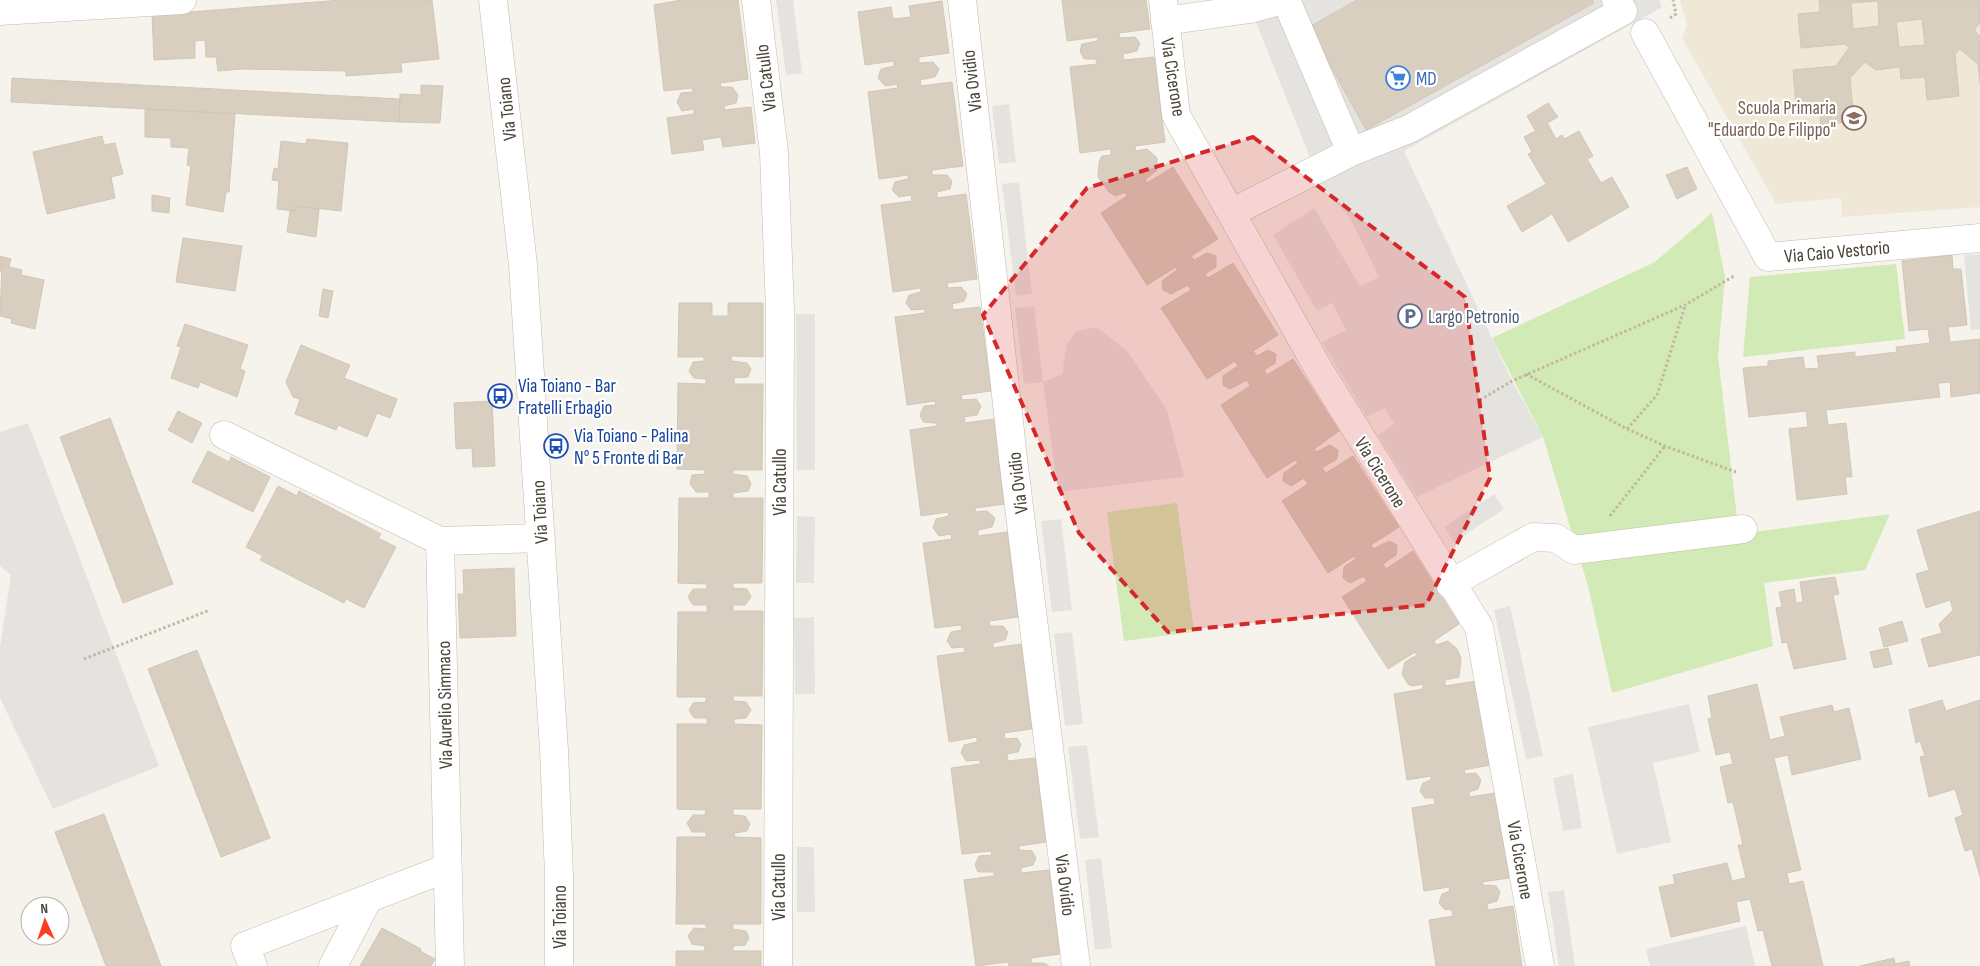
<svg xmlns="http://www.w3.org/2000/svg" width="1980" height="966" viewBox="0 0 1980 966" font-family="'Sofia Sans Condensed',sans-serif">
<rect width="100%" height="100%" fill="#f6f3ec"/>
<!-- education -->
<path fill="#efe8d6" d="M1680,0H1980V207L1842,217L1841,198L1776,204L1682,38L1687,25Z"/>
<!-- green -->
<path fill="#d2eab5" d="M1712,213L1725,277L1718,356L1739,534L1890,514L1865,570L1764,583L1773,646L1612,693L1588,586L1543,437L1492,338L1655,262Z
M1896,264L1905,339L1743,357L1750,277Z
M1177,503L1194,632L1124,641L1107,512Z"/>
<!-- parking -->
<path fill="#e5e3e0" d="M776,0H793L802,73L786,75Z
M1247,0H1659L1662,7L1404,151L1512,381L1543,437L1417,497L1378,435L1394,424L1385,408L1367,417L1322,342L1346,330L1332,303L1317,311L1273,235L1314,208L1360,286L1379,277L1351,220L1318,181L1315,170Z
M1009,104L1016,162L999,164L992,106Z
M1019,182L1032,294L1016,296L1002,184Z
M1980,254V329L1971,330L1964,255Z
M1034,306L1043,382L1062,374L1067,344L1076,331L1097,327L1128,352L1167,410L1184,477L1058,492L1043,382L1024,384L1015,308Z
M796,314H815V470H797Z
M28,423L159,766L53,809L0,698V647L11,575L0,566V432Z
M1494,494L1504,509L1454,542L1444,527Z
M797,516L815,517L814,583H796Z
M1061,519L1072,610L1052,612L1041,521Z
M1510,606L1543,756L1526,759L1494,610Z
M814,617L815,694H795L794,618Z
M1072,632L1083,724L1065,726L1054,634Z
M1689,704L1700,752L1653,763L1671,842L1617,854L1588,727Z
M1087,745L1099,837L1080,839L1068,747Z
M1573,774L1582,828L1563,831L1553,778Z
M797,847H814L815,912H797Z
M1101,858L1112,948L1095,950L1085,860Z
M1564,890L1575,966H1559L1548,892Z
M1746,926L1755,966H1650L1646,949Z"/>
<!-- building -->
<path fill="#d8cfc1" stroke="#d3c7b4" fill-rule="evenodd" d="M341,0H432L439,59L401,63L402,72L346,76V71L242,69L218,71L216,57H206L205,40L195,41V58L154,60L152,15Z
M681,0H738L748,79L720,83L721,87H732L738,95L736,103L724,106L725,110L751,107L755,143L723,147L721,137L702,140L704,150L672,154L667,118L694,114V109L682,111L677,102L681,93L693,92L692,88L664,91L654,5Z
M1062,0H1146L1150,29L1119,33L1120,38L1135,37L1140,43L1137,51L1123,54L1124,60L1154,57L1165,142L1135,146L1136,151L1147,149L1157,158V170L1145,180L1147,183L1173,167L1218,239L1191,256L1194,260L1207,253L1216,256V267L1205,274L1208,278L1233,263L1278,335L1253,351L1257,356L1268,350L1276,354L1275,363L1264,370L1267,375L1293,359L1339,431L1314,449L1316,452L1330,445L1338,450L1337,459L1322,468L1326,473L1353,456L1399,527L1371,545L1373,549L1389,541L1397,545L1396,555L1383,564L1386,569L1413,551L1459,624L1434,641L1436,645L1448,641L1457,649L1461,658L1459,677L1445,680V686L1477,681L1490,765L1464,770L1465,774L1476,773L1481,780L1478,789L1469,792L1470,797L1495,793L1509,878L1482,882L1483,885L1496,886L1500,892L1497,901L1487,904L1488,910L1513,906L1522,966H1436L1429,920L1453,916L1452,910L1444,909L1439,903L1442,894L1450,891L1449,887L1424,891L1412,808L1435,804L1434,798H1425L1420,791L1423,783L1431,780V776L1407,780L1394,694L1423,689V684L1413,686L1408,684L1402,674L1405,662L1417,655L1415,652L1388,669L1342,597L1367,581L1364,576L1350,583L1343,578L1344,567L1356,559L1354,556L1328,573L1282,501L1308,484L1304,478L1291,486L1283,481L1284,473L1298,463L1295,460L1267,478L1221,405L1250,386L1247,380L1230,389L1223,385V376L1238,366L1235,361L1207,379L1161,308L1191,290L1188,285L1171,294L1163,290L1162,281L1177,270L1176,267L1147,285L1101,213L1127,196L1125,192L1116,196L1109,192L1098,177L1099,162L1102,156L1111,155V149L1080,153L1070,67L1097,64L1096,59H1084L1080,51L1082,44L1098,41V37L1067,41Z
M1357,0H1592L1594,3L1366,130L1309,27Z
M1819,0H1980V23L1974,30L1980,36V83L1978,64L1960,49L1955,54L1959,96L1927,100L1925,77L1901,79L1900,67L1876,70L1865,62L1850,78L1854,121L1821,125L1818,103L1796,105L1793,70L1836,66L1849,48L1845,44L1801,48L1798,14L1820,12ZM1878,1L1879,26L1853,29L1851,3ZM1922,19L1925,45L1899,47L1896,22Z
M942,1L949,53L919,57V63L933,62L939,69L935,77L920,80L921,86L952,82L963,166L932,170V175H947L952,181L950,189L937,192V198L966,194L977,279L947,283L948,288L961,287L967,294L964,301L952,304L953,310L980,307L991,391L961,395L962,400L976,399L981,406L977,415L964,417L965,423L994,419L1005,504L975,508L976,512L987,511L995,518L992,527L978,530V536L1007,532L1018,617L989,621L990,626H1003L1008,632L1005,640L993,643V648L1021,644L1032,729L1004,733L1005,739L1017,738L1021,745L1018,752L1007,754L1008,761L1035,758L1046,842L1019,846V850L1032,851L1036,858L1033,865L1021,868V873L1049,870L1060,954L1031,958V963H1044L1049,966H1009L1008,962L976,966L964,880L994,876V872H978L975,865L979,856L992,855L991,851L962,854L951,768L980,764V760L966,761L961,753L964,745L977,742V737L949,742L937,656L965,652L964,647L952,648L947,641L951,632L962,630L961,625L935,628L923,543L952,539L951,534L939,536L933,528L936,519L949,516L948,512L921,516L910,430L937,426L936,423L923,422L920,415L924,406L936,405L935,401L907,405L895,317L925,313V309L911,310L906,303L909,295L921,292V288L893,292L881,205L912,201L911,195L899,197L892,190L895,182L908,179V175L879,179L868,92L898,88L897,84L885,86L878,78L881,69L894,66V61L865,65L858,12L891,7L893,19L911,17L909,6Z
M12,78L400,99L399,122L11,102Z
M421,85L443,86L440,123L399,122L400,94L421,95Z
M1548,103L1558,117L1535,130L1527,116Z
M145,109L235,114L229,192H226L223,212L186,205L191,166L187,165L189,148L171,147V138L145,137Z
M1548,124L1556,139L1562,135L1564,139L1579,131L1593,156L1587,159L1601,183L1612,177L1629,207L1568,242L1552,214L1522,232L1507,206L1546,184L1528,154L1532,152L1524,137Z
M102,136L104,145L115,143L123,174L111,177L115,198L47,214L33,152Z
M307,139L348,143L341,211L295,206V211L277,209L279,181L272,180L274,168L278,169L281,141L306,144Z
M1687,167L1697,189L1677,199L1666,175Z
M152,195L170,198L169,213L152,211Z
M295,206L319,209L316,237L287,232L290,211H295Z
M183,238L242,246L235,291L176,282Z
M1952,255L1953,269H1961L1967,325L1948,327L1950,342L1980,339V393L1951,397L1950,382L1938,383L1940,397L1826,410L1828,425L1846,423L1852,477H1845L1847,494L1797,500L1789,429L1808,427L1806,411L1749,417L1743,368L1768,366V361L1803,357L1805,369L1819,368L1817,356L1855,352V357L1897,352L1896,347L1930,343L1928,329L1909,331L1902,261Z
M0,256L11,259L9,266L2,265L0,272Z
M2,265L22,270L21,275L44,280L35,329L11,323L12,319L0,316Z
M323,289L333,291L328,318L319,316Z
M679,303H712V316H728V303H763V357L731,356L732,361L747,363L751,369L748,377L734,378V384H763L762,470H733V474L747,476L751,484L748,491L733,493V498H763L762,583H733V588L747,589L751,597L745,605H733V611H763L762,696H733V701L746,702L751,710L746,718L734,719V724L762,725L761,809H733V815L745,816L750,824L747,831L734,833L735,837L761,838V924H733V929L746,931L749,938L745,945L733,946V951H761V966H676V951H704L705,946L692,944L688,936L694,928L706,929V924H676L677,837H706V832H692L687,823L693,815H705L706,810L677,809V724H707V718H694L689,710L693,703L706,702V697H677L678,612H707V605H693L688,597L693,589H707V584L678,583L679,498H709V492H696L690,484L692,475L705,474V470L677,469L678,383L706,384V379L694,378L689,371L693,362L704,361V357H678Z
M185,324L248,345L240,369L245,371L237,397L200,382L198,388L171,378L181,347L177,346Z
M301,345L350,365L344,378L397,399L390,418L377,413L367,437L338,425L336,430L295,414L300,399L293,397L286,382Z
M492,401L495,466L473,467L472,448L456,449L454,403Z
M178,411L202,423L192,443L168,430Z
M110,418L173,584L123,603L60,437Z
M208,451L229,462L231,457L270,477L253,512L192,482Z
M278,486L297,496L299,491L381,534L378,538L396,547L364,608L346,599L344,603L260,560L263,556L246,547Z
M1980,511V655L1929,667L1921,639L1942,633L1939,624L1953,610L1950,600L1926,608L1916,574L1929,570L1917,530Z
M514,568L516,636L460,638L458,594H464L463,570Z
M1835,577L1839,594L1833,595L1846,659L1794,669L1787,642L1782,643L1776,608L1782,607L1779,592L1794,589L1796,603L1803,602L1800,582Z
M1902,621L1908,641L1884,647L1879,628Z
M1888,648L1892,664L1874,668L1870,652Z
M197,650L270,838L221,857L148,669Z
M1757,684L1770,740L1785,736L1780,717L1832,705L1834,712L1849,708L1861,759L1792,775L1788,755L1774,758L1801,870L1787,873L1789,884L1803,881L1823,966H1772L1763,930L1758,931L1750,899L1736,902L1740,921L1671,937L1659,887L1675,884L1673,875L1727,863L1732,881L1746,878L1738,845H1743L1733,802L1728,803L1720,767L1733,764L1730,752L1716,755L1708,719L1712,718L1708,696Z
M1942,700L1946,711L1980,700V877L1972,849L1965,851L1955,818L1963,815L1955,789L1929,797L1920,757L1925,756L1920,741L1916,743L1909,710Z
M104,814L161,966H106L55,832Z
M382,928L421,949L420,951L435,959L431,966H360Z
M1894,958L1895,964L1909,961L1910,966H1860Z"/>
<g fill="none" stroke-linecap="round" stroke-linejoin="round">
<!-- minor casing -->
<g stroke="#c2bbae" stroke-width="29">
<path id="minor" d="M493,0L523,265L554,750L559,876V966
M756,0L774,153L780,311L778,966
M962,0L1013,458L1076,966
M1163,0L1176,115L1321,373L1479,627L1540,966
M0,11L182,0
M1165,21L1250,9L1283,0
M1645,33L1768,257L1980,238
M1351,152L1409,129L1623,11L1616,0
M1231,213L1351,152L1286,0
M224,435L440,541L541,538
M440,541L450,966
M1450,584L1533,537L1556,538L1574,550L1743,529
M253,966L245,946L447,868
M333,966L368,899"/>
</g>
<!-- path -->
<path stroke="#c4b79f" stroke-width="3" stroke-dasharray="2.5 2.5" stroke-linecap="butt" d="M1670,18L1676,14L1673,0
M1526,374L1627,429L1665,446L1736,472
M1480,400L1512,381L1685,305L1734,276
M1627,429L1657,395L1685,306
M1610,516L1665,446
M84,659L210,610"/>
<!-- minor -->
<use href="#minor" stroke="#fff" stroke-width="28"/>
</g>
<!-- marked area -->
<path fill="#d62828" fill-opacity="0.2" stroke="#d62828" stroke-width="4" stroke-dasharray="10 6" stroke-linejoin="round" d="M1253,137L1465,297L1490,478L1426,605L1168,632L1079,533L983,315L1087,188Z"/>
<!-- icons -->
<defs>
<g id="supermarket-ring" transform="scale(1.25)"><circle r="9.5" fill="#fff" stroke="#3f7fe0" stroke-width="1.5"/><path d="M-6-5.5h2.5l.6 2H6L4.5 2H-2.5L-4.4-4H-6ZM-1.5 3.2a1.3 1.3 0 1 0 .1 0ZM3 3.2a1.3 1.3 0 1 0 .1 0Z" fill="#3f7fe0"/></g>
<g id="school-ring" transform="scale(1.25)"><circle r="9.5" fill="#fff" stroke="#8d6e63" stroke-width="1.5"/><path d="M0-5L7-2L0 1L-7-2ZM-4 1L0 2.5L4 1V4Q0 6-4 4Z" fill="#8d6e63"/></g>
<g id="parking-ring" transform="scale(1.25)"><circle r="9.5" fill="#fff" stroke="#5c6f8a" stroke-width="1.5"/><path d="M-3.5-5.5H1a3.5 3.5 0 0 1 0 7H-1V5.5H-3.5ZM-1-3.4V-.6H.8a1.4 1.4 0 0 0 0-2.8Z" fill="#5c6f8a"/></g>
<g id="bus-ring" transform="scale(1.25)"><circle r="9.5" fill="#fff" stroke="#1a4fb4" stroke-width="1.5"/><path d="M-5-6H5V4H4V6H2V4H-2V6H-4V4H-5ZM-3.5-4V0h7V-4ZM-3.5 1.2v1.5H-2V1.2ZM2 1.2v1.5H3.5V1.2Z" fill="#1a4fb4"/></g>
</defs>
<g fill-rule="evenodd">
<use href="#supermarket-ring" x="1398" y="78"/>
<use href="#school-ring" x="1854" y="118"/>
<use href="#parking-ring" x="1410" y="316"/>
<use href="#bus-ring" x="500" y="396"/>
<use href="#bus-ring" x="556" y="446"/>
</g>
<g text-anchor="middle" stroke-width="4.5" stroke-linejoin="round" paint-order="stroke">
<!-- street labels -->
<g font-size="19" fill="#4b4439" stroke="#fff">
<text transform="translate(1174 77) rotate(81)" y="7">Via Cicerone</text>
<text transform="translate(765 78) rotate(-97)" y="7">Via Catullo</text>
<text transform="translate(971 81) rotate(-97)" y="7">Via Ovidio</text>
<text transform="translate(506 109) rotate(-96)" y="7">Via Toiano</text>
<text transform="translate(1837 251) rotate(-5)" y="7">Via Caio Vestorio</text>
<text transform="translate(1381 472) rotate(58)" y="7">Via Cicerone</text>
<text transform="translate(779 482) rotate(-90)" y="7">Via Catullo</text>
<text transform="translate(1017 483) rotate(-97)" y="7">Via Ovidio</text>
<text transform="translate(539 512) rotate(-93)" y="7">Via Toiano</text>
<text transform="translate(444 705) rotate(-91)" y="7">Via Aurelio Simmaco</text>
<text transform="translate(1521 860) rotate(80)" y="7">Via Cicerone</text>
<text transform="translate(1066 885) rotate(83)" y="7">Via Ovidio</text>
<text transform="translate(778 887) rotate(-90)" y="7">Via Catullo</text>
<text transform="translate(559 917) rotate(-90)" y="7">Via Toiano</text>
</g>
<!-- shop labels -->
<g font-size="19" fill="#366cbe" stroke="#fff" text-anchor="start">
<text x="1416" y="85">MD</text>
</g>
<!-- education labels -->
<g font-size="19" fill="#785e54" stroke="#fff" text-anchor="end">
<text x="1836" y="114">Scuola Primaria<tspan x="1836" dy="22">"Eduardo De Filippo"</tspan></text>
</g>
<!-- service labels -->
<g font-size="19" fill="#4e5e75" stroke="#fff" text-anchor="start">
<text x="1428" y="323">Largo Petronio</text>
</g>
<!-- transit labels -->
<g font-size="19" fill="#164399" stroke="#fff" text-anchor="start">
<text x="518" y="392">Via Toiano - Bar<tspan x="518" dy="22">Fratelli Erbagio</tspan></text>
<text x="574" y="442">Via Toiano - Palina<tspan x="574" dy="22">N° 5 Fronte di Bar</tspan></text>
</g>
</g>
<!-- north arrow -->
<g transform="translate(45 921) rotate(357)"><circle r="24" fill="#ffffff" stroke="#b7b4b0"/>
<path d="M0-4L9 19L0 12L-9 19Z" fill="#fc3f1d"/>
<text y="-8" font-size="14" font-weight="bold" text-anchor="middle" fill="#4b4439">N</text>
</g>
</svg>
